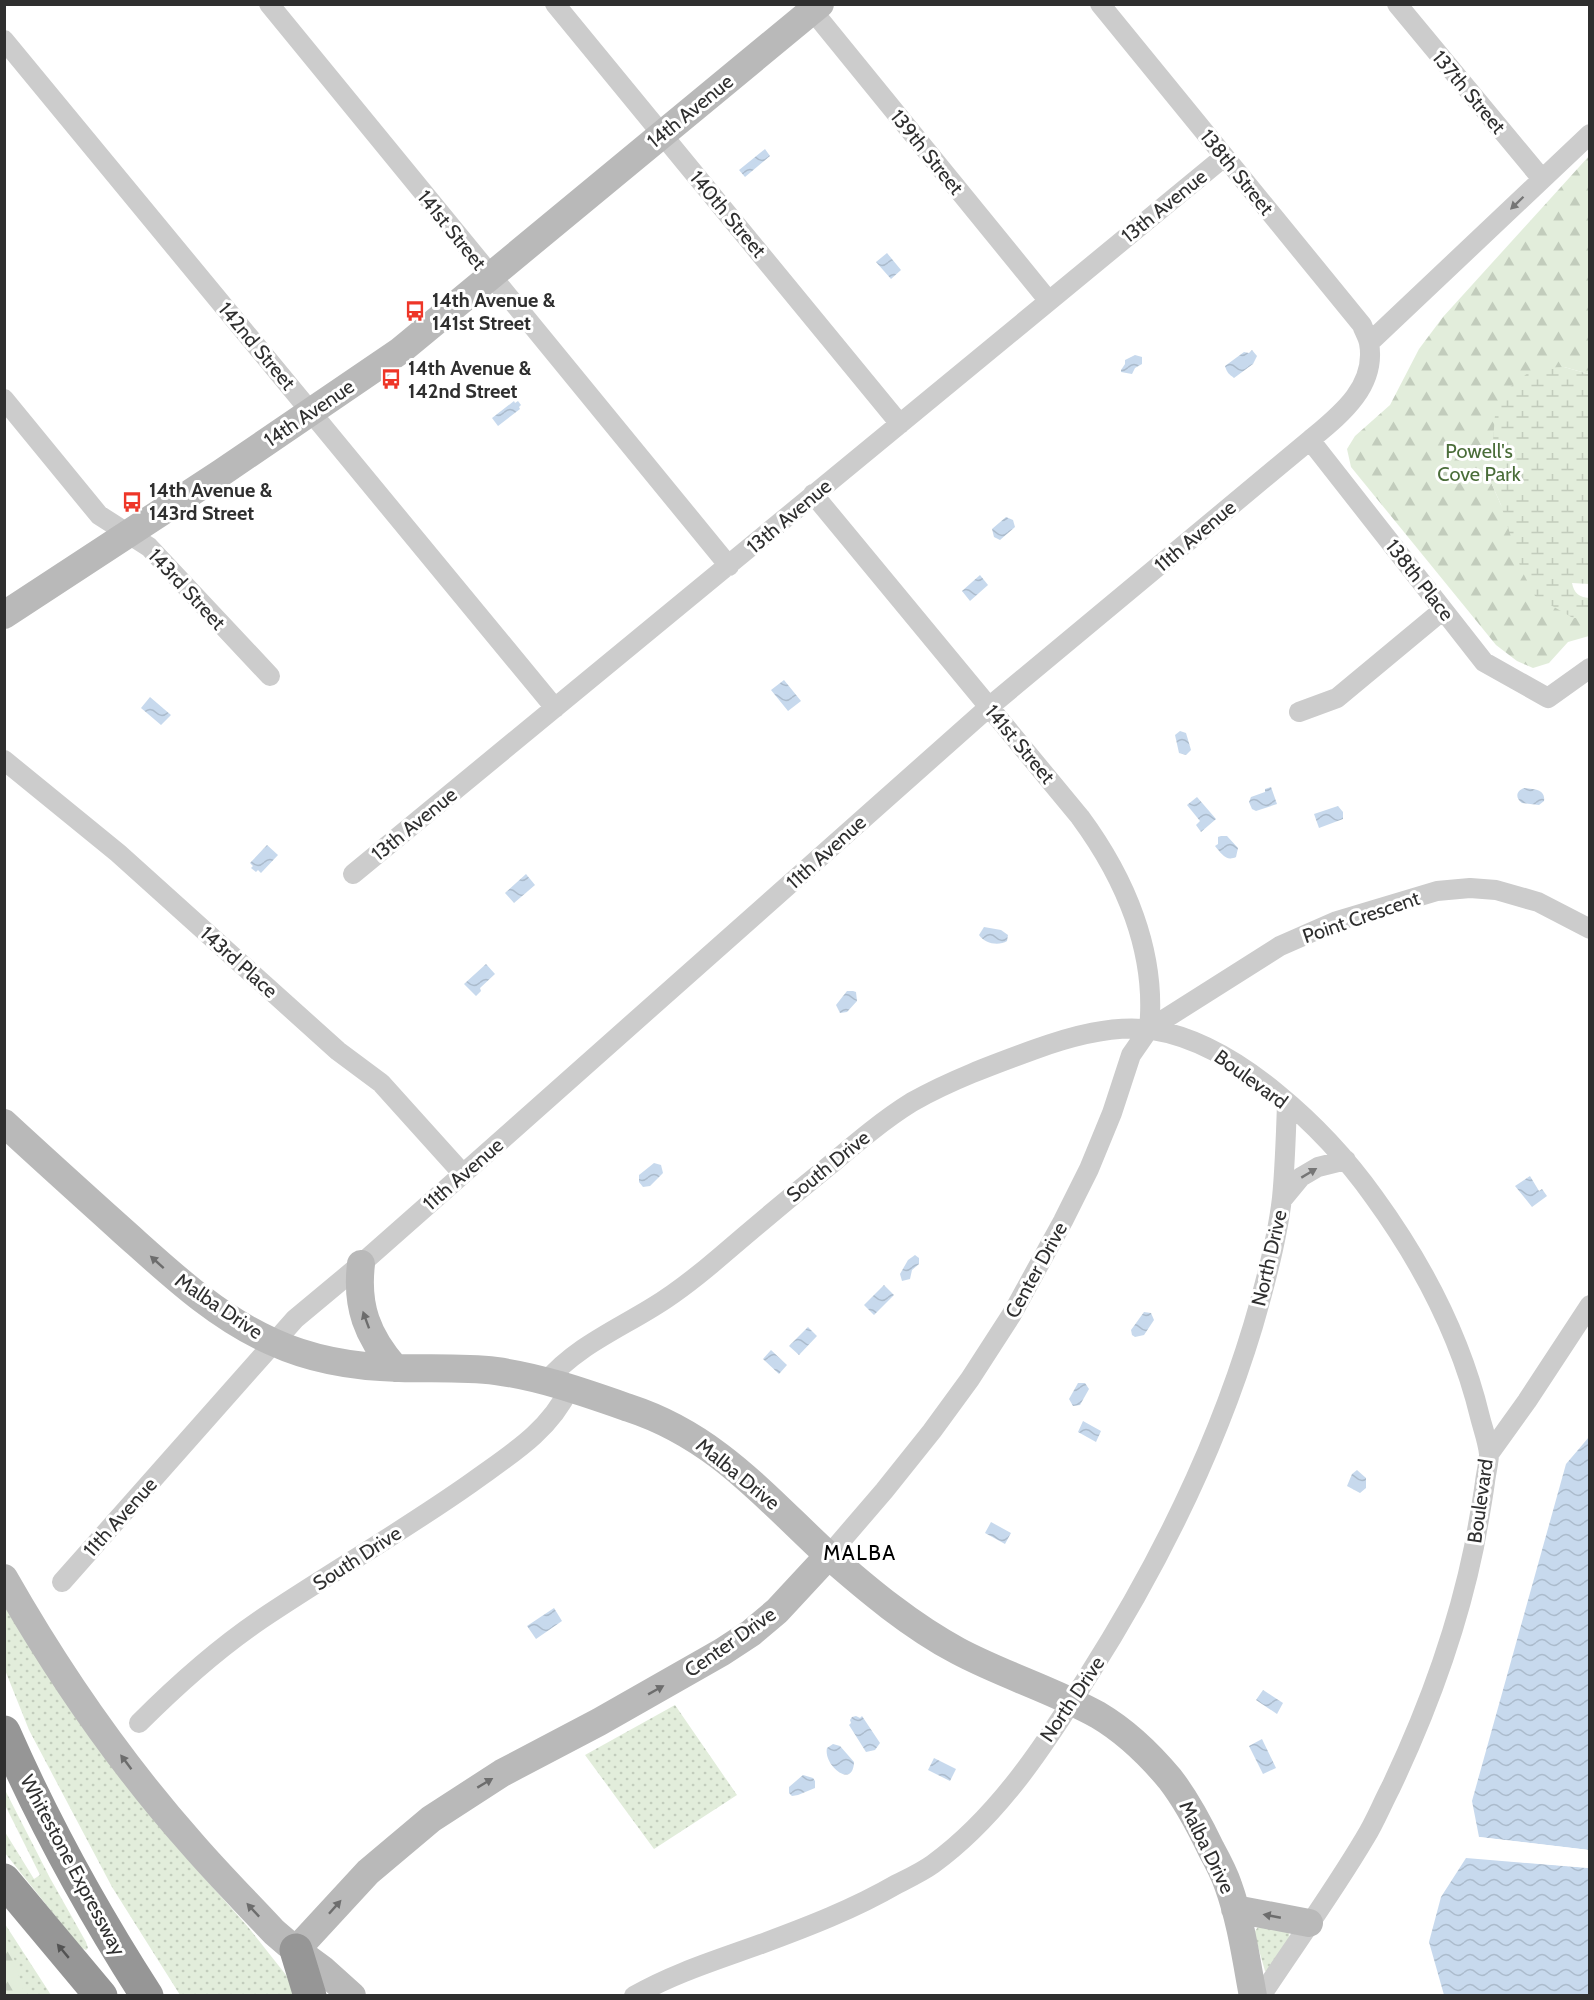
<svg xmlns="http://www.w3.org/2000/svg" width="1594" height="2000" viewBox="0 0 1594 2000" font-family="Cabin,sans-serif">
<defs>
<pattern id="grass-dots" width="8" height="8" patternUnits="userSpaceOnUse" patternTransform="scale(1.5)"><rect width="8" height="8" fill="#e2eddb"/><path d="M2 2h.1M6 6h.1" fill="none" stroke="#c2ccbc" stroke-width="1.8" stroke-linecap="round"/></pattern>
<pattern id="forest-firs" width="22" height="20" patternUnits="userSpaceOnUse" patternTransform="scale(1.5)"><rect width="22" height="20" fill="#e2eddb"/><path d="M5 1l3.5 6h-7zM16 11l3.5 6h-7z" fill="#c2ccbc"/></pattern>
<pattern id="wetland-marsh" width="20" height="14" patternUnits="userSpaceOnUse" patternTransform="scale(1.5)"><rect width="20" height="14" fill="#e2eddb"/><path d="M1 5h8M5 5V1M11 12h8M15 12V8" fill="none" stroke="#c2ccbc"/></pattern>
<pattern id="water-waves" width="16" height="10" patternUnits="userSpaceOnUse" patternTransform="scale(1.5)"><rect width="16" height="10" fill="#c7d9ed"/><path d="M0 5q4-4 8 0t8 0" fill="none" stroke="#abbbcc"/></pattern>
</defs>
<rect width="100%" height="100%" fill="#fff"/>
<!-- grass -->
<path fill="url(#grass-dots)" d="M4,1604L163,1831L248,1927L286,1975L296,1995H180L112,1887L29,1730L5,1670Z
M675,1705L737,1795L654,1849L585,1755Z
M4,1788L50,1878L86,1942L88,1948L86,1950L80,1947L5,1853V1832L34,1879L40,1875L5,1805Z
M5,1924L51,1995H5Z
M1259,1925L1288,1928L1290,1938L1269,1971H1265L1254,1933Z"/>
<!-- forest -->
<path fill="url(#forest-firs)" d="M1589,156V374L1564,367L1490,480L1501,505L1573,618H1589V636L1568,642L1549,663L1533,668L1517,661L1496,645L1351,467L1347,449L1355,436L1390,405L1419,349L1443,317Z
M4,1937L9,1942L23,1989L28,1995H5Z"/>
<!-- wetland -->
<path fill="url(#wetland-marsh)" d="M1564,367L1589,374V584L1572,583C1574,593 1579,597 1589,598V618H1573L1535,596L1521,569L1501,505L1490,480L1495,415L1504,392L1534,368Z"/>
<!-- water -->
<path fill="url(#water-waves)" d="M765,149L770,156L745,177L739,170Z
M887,253L901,270L891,279L876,262Z
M1252,350L1257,356L1253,364L1234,378C1229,374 1227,373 1225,366L1244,352L1249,353Z
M1135,355L1142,357V364L1135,368L1132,374L1121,372V370L1125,364V360Z
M514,401L515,403L518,401L521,405L519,407L520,409L498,426L492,418Z
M1006,517L1013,520L1015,527L1000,540L994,537L992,529Z
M980,575L988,585L970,601L962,591Z
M784,680L801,701L788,711L771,690Z
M150,697L171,715L161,725L141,708Z
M1180,731L1186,733L1191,750L1186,755L1179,753L1175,735Z
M1271,787L1277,804L1256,811L1252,809L1249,802L1251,797L1265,792V789Z
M1524,788C1533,789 1546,789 1544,801L1539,805L1522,803C1515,798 1516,791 1524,788Z
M1197,797L1216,819L1201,832L1196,825L1200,821L1187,805Z
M1338,806L1343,812V819L1319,828L1314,814Z
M1221,836H1227L1238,848L1236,857C1226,862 1221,853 1215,846L1218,844V837Z
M267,845L278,855L261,873L258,870L256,872L251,868L253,866L250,863Z
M526,874L535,885L514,903L505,893Z
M984,927L1001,930L1008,935L1007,941C999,946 985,944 979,935Z
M486,964L495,974L480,988L481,991L476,996L464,984Z
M847,991H853L856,992L857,1001L847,1012L840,1013L836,1005Z
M654,1163L661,1165L663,1173L650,1186L643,1187L639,1182V1175Z
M1530,1176L1539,1191L1542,1189L1547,1196L1532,1207L1515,1186Z
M915,1255L919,1258V1264L912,1270L910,1279L902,1281L900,1274L908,1260Z
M884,1285L894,1295L874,1315L864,1305Z
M1144,1312L1151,1313L1154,1320L1144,1335L1135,1337L1132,1335L1131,1330Z
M808,1327L817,1336L799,1355L789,1346Z
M771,1350L787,1365L779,1374L763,1359Z
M1078,1383H1085L1089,1389L1080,1405L1073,1406L1069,1399Z
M1083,1421L1101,1431L1096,1442L1078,1432Z
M1589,1437V1850L1479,1837L1472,1801L1566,1464Z
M1357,1470L1366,1478V1488L1360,1493L1347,1486L1352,1474Z
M991,1522L1011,1533L1005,1544L985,1533Z
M554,1608L562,1621L536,1639L527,1626Z
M1263,1690L1283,1703L1277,1714L1256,1700Z
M856,1716L860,1718L862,1716L880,1743L875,1750L866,1752L849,1725L851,1723L850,1720L852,1717Z
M1262,1739L1276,1768L1263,1774L1249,1746Z
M833,1744L840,1746L854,1762C853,1790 823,1765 827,1748Z
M934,1758L956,1769L950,1781L928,1770Z
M803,1775L813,1778L815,1781V1788L798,1795L792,1796L789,1793V1787Z
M1466,1858L1589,1868V1995H1444L1429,1942L1441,1897Z"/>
<!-- pier -->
<path fill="#fff" d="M1479,1837L1589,1850L1590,1853L1476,1839Z
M1466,1855L1590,1865L1589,1868L1463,1857Z"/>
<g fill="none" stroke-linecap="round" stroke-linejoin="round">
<!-- street -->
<path stroke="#ccc" stroke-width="20" d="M269,4L729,566
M555,4L900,424
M807,4L1048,300
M1397,4L1542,179
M4,40L555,708
M1369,343L1590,134
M4,399L99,515L149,547L270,676
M1310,440L1484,662L1548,698L1590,668
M813,494L1080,817C1125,878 1157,952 1149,1029
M1299,712L1337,698L1443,610
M4,760L118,853L338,1051L381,1083L463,1174
M353,874L1224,157
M1282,1200L1301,1177L1318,1167L1346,1160
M546,1382C574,1348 616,1330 653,1307C678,1292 700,1274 721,1256C757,1225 793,1195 830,1165C856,1143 883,1120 912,1102C951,1080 992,1065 1033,1050C1071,1036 1114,1024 1153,1030C1237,1043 1327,1131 1374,1197C1422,1263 1461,1338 1480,1417C1483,1429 1488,1442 1489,1454C1489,1462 1486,1473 1485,1482C1482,1504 1478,1525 1474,1547C1457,1630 1427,1711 1391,1787C1382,1804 1375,1822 1365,1838C1333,1892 1296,1943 1261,1996
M1489,1454L1527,1401L1590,1305
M829,1555L884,1491L932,1431L970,1379L1012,1314L1063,1221L1089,1169L1112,1113L1131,1055L1149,1029L1280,946L1337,921L1437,891L1470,888L1496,890L1538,902L1590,929
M62,1582L295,1319L361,1264L463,1174L989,707L1310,440C1339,416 1377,387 1369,343C1368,337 1364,331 1362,325L1100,4
M139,1723C177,1685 216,1650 260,1620C330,1573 403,1531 471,1483C508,1456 549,1432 569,1389
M634,1996C674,1973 717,1960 761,1944C807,1927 854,1909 897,1884C909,1878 922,1872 933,1864C999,1816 1046,1743 1088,1676C1158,1566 1215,1452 1253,1326C1265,1285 1277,1241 1282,1198C1285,1167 1286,1135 1287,1103"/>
<!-- secondary -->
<path stroke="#b9b9b9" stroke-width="28" d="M4,615L221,473L400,351L820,4
M4,1123C44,1160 84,1196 124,1232C170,1273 216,1317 273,1342C312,1360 357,1367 399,1368C431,1369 464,1367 496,1371C541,1377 586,1393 629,1408C715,1436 764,1496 828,1555C868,1590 911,1626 958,1651C1003,1675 1053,1690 1098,1715C1125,1731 1150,1755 1170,1779C1187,1801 1199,1824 1211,1849C1217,1860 1224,1873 1228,1885C1241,1921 1246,1959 1253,1996
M361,1264C356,1306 367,1336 395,1368
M4,1578C58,1673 121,1764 193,1845C219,1875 247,1903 274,1932L288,1944L322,1969L352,1996
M1235,1909L1309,1923
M296,1950L368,1872L431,1819L502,1773L599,1722L722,1652L751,1633L777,1611L829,1555"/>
<!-- highway -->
<path stroke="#969696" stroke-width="33" d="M4,1732C44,1823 93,1912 147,1996
M4,1880L101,1996
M296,1950L310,1996"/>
</g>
<!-- one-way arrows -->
<defs><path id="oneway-solid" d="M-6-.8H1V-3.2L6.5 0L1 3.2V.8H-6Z" transform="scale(1.5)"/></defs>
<g fill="#767676">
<use href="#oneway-solid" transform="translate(1517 203) rotate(136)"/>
<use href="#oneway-solid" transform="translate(1309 1173) rotate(-31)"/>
</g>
<g fill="#6d6d6d">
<use href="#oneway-solid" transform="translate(157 1262) rotate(-138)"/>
<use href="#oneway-solid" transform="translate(366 1320) rotate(-110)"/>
<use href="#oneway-solid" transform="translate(656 1690) rotate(-29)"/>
<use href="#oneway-solid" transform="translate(126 1762) rotate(-127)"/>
<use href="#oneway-solid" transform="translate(485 1783) rotate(-31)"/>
<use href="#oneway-solid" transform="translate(335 1907) rotate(-48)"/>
<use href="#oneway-solid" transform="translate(253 1910) rotate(-133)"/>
<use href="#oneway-solid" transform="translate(1272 1916) rotate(-169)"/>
</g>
<use fill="#535353" href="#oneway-solid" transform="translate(63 1951) rotate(-130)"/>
<!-- icons -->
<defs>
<g id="bus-bare" transform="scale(1.62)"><path d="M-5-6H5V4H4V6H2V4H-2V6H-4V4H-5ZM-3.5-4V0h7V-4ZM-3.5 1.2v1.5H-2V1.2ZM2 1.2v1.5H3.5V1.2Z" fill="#ee3628" stroke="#fff" stroke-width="2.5" paint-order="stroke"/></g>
</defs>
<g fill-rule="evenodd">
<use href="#bus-bare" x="415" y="311"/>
<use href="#bus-bare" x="391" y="379"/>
<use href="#bus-bare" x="132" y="502"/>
</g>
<g text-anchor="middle" stroke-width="6" stroke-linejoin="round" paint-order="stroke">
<!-- street labels -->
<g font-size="20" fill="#2f2f2f" stroke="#fff">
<text transform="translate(1469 92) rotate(50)" y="7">137th Street</text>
<text transform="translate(690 111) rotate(-39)" y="7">14th Avenue</text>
<text transform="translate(927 152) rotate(51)" y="7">139th Street</text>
<text transform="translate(1237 172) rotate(51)" y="7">138th Street</text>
<text transform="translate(1164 206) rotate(-39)" y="7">13th Avenue</text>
<text transform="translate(728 214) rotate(50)" y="7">140th Street</text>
<text transform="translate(452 230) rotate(51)" y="7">141st Street</text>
<text transform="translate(257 346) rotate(50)" y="7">142nd Street</text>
<text transform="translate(309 413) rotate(-34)" y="7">14th Avenue</text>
<text transform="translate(789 516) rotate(-40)" y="7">13th Avenue</text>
<text transform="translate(1195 536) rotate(-40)" y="7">11th Avenue</text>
<text transform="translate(1420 580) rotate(52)" y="7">138th Place</text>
<text transform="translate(187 589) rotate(47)" y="7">143rd Street</text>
<text transform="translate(1020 744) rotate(50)" y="7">141st Street</text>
<text transform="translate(414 824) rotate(-39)" y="7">13th Avenue</text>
<text transform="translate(826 852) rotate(-42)" y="7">11th Avenue</text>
<text transform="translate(1361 917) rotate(-19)" y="7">Point Crescent</text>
<text transform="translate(239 962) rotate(42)" y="7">143rd Place</text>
<text transform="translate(1251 1079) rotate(36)" y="7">Boulevard</text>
<text transform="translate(828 1166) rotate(-39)" y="7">South Drive</text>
<text transform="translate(463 1174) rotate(-41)" y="7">11th Avenue</text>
<text transform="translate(1269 1258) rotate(-77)" y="7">North Drive</text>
<text transform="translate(1036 1270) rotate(-61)" y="7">Center Drive</text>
<text transform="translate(219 1306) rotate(34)" y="7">Malba Drive</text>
<text transform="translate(738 1474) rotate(39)" y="7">Malba Drive</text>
<text transform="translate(1480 1501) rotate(-82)" y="7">Boulevard</text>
<text transform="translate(120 1517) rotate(-48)" y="7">11th Avenue</text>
<text transform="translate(357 1558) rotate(-33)" y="7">South Drive</text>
<text transform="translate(730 1642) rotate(-35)" y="7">Center Drive</text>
<text transform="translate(1072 1699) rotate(-56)" y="7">North Drive</text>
<text transform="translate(1207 1847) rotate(64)" y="7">Malba Drive</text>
<text transform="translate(73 1865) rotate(62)" y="7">Whitestone Expressway</text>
</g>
<!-- poi labels -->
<g font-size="20" font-weight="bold" fill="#2f2f2f" stroke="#fff" text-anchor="start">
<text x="432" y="307">14th Avenue &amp;<tspan x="432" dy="23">141st Street</tspan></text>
<text x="408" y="375">14th Avenue &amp;<tspan x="408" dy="23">142nd Street</tspan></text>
<text x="149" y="497">14th Avenue &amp;<tspan x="149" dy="23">143rd Street</tspan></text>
</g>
<!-- park labels -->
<g font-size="20" fill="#4a6d39" stroke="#fff">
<text x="1479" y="458">Powell's<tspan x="1479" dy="23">Cove Park</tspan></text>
</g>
<!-- neighbourhood labels -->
<g font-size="21" letter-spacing="1.5" fill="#000" stroke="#fff">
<text x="860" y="1560">MALBA</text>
</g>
</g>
<!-- border -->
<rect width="1594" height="2000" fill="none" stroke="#2f2f2f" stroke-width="12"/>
</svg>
